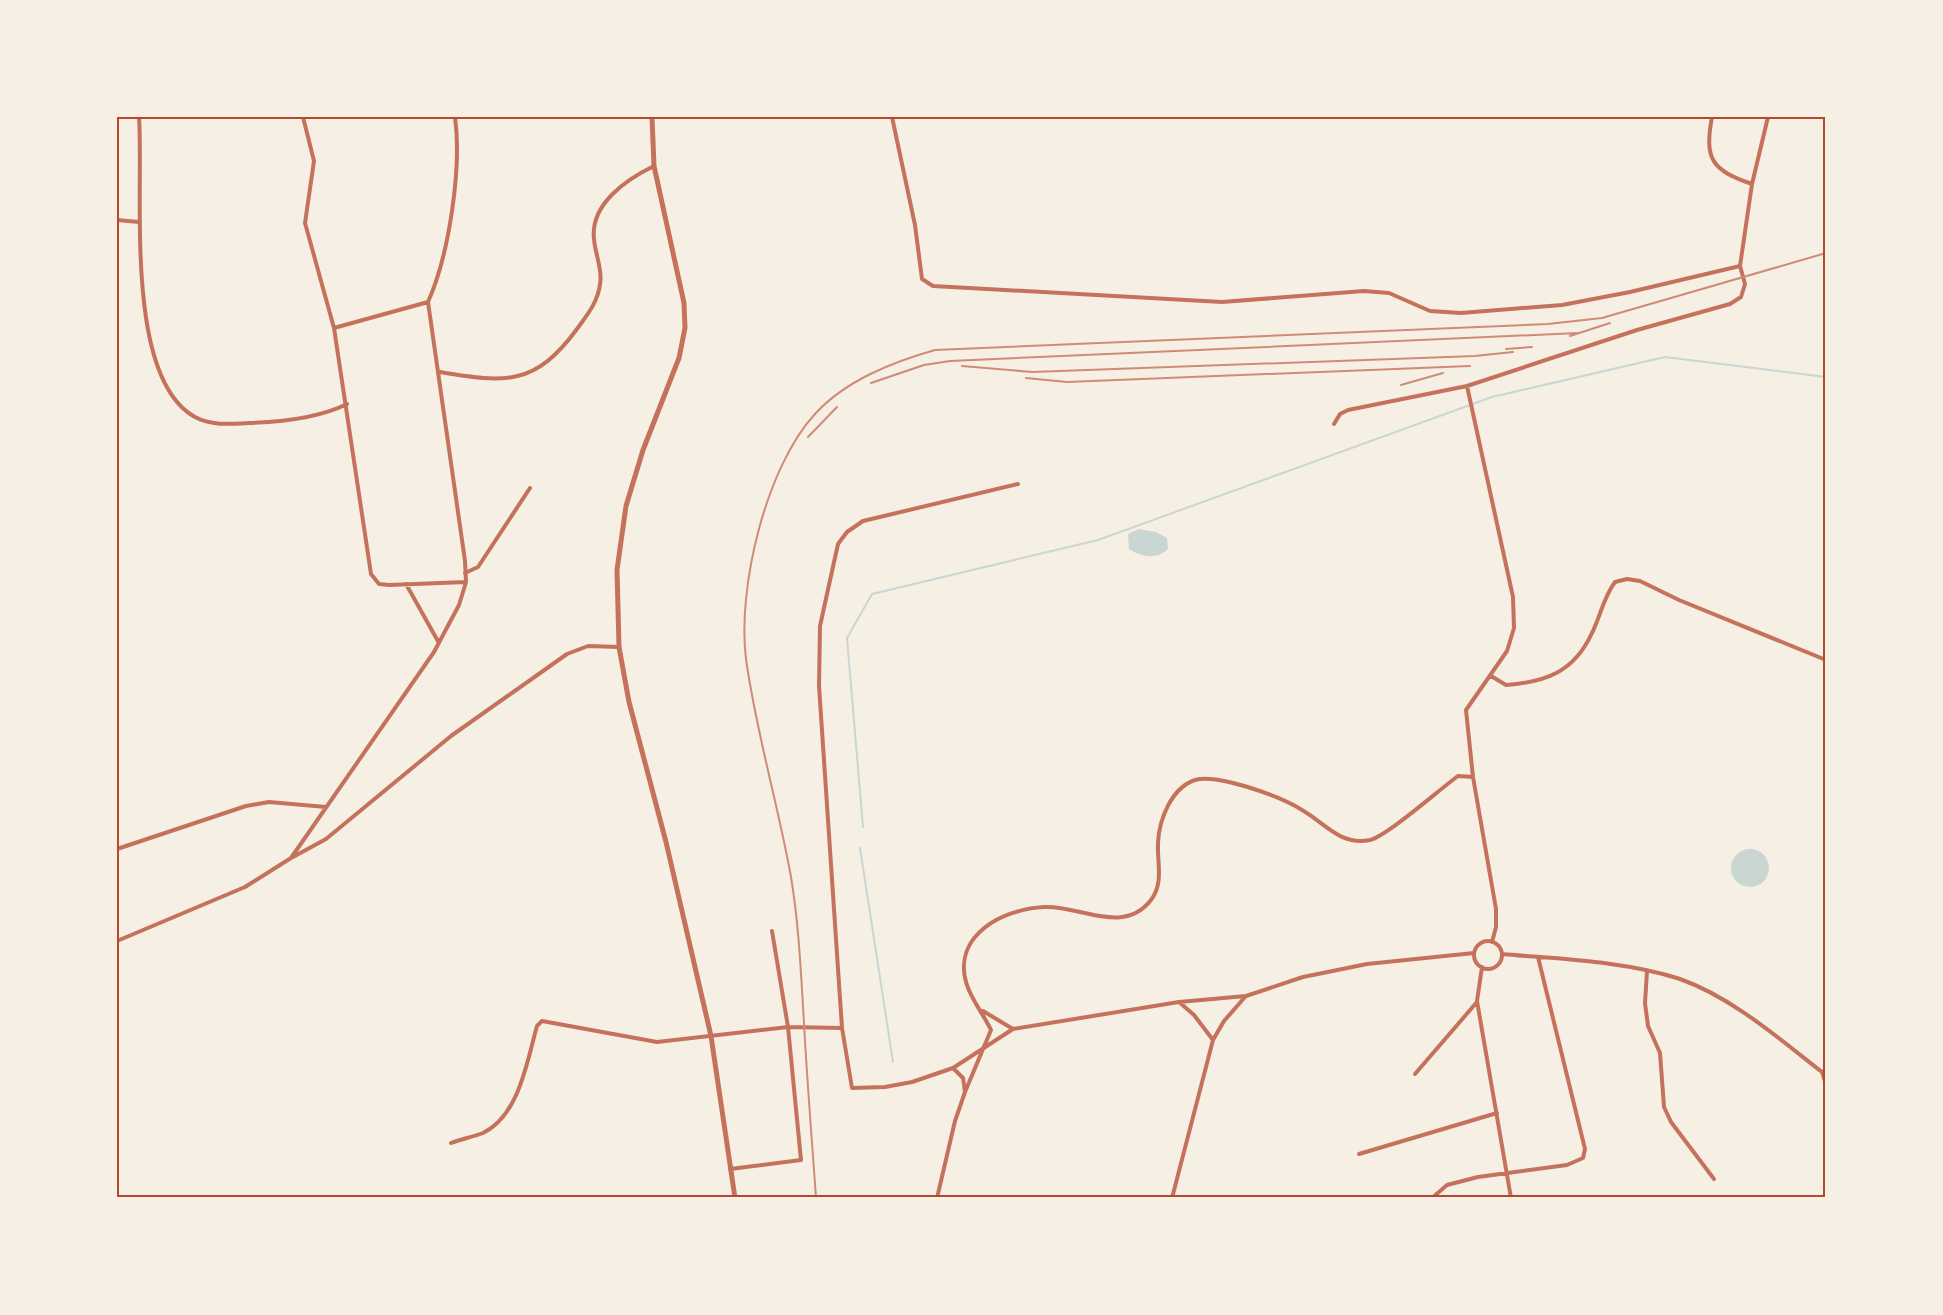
<svg xmlns="http://www.w3.org/2000/svg" width="1943" height="1315" viewBox="0 0 1943 1315" font-family="Mulish,sans-serif">
<rect width="100%" height="100%" fill="#f6efe4"/>
<!-- water -->
<path fill="#c9d6d2" d="M1139,529L1156,532L1167,538L1168,549C1157,560 1141,557 1129,549L1128,534Z
M1731 868a19 19 0 1 1 38 0a19 19 0 1 1-38 0Z"/>
<g fill="none" stroke-linecap="round" stroke-linejoin="round">
<!-- stream -->
<path stroke="#c9d6d2" stroke-width="2" d="M863,827L847,638L872,594L1098,540L1492,397L1665,357L1826,377
M860,848L893,1062"/>
<!-- minor -->
<path stroke="#c5725c" stroke-width="4" d="M139,117C144,190 123,377 195,417C211,426 232,424 249,423C281,422 319,418 347,404
M303,117L314,161L305,223L334,328L371,574L379,584L389,585L466,582
M892,117L915,225L922,279L933,286L1222,302L1364,291L1389,293L1430,311L1461,313L1562,305L1630,292L1740,266
M1712,117C1704,160 1712,170 1752,184
M117,220L139,222
M334,328L428,302
M440,372C506,383 535,386 577,329C587,315 598,302 600,284C603,270 595,254 594,239C590,204 627,179 654,166
M1467,386L1513,597L1514,628L1507,651L1466,710L1473,777L1496,909V927L1492,942
M1334,424L1340,414L1348,410L1467,386L1637,330L1730,304L1741,297L1745,284L1740,266L1752,184L1768,117
M465,573L478,567L530,488
M406,584L439,643
M1491,676L1506,685C1546,682 1574,672 1592,633C1601,615 1603,598 1615,582L1627,579L1640,581L1679,600L1826,660
M117,849L246,806L269,802L326,807
M293,857L326,839L451,736L567,654L588,646L619,647
M117,941L245,887L291,858L434,652L459,605L466,582L465,561L428,302C449,255 462,168 455,117
M1474 955a14 14 0 1 1 28 0a14 14 0 1 1-28 0Z
M1502,954C1558,959 1626,961 1680,979C1733,998 1778,1038 1822,1072L1826,1071
M1482,967L1477,1001L1511,1198
M1647,971L1645,1003L1648,1026L1660,1053L1664,1107L1671,1122L1714,1179
M1179,1002L1194,1015L1213,1040
M983,1011L1013,1029
M842,1028L819,686L820,626L838,544L847,532L863,521L1018,484
M1822,1072L1826,1084
M1415,1074L1477,1002
M965,1092L991,1030C984,1015 970,998 966,982C953,935 1003,909 1044,907C1080,905 1123,936 1151,900C1164,883 1157,863 1158,843C1159,820 1171,788 1195,780C1217,773 1282,797 1302,810C1325,823 1340,846 1370,840C1387,836 1440,789 1458,776L1473,777
M451,1143C461,1139 473,1137 483,1133C519,1116 527,1061 537,1026L542,1021L657,1042L788,1027L842,1028L852,1088L885,1087L912,1082L953,1068L1013,1029L1179,1002L1246,996L1303,977L1367,964L1474,953
M1359,1154L1497,1113
M730,1169L801,1160L788,1027L772,931
M937,1198L955,1121L965,1092L963,1078L953,1068
M1172,1198L1213,1040L1224,1021L1245,997
M1432,1198L1447,1185L1478,1177L1567,1165L1583,1158L1585,1149L1538,957"/>
<!-- tertiary -->
<path stroke="#c5725c" stroke-width="5" d="M652,117L654,166L684,303L685,328L679,358L643,450L626,506L617,570L619,647L629,702L666,842L711,1036L735,1198"/>
<!-- rail -->
<path stroke="#cf8b77" stroke-width="2" d="M1570,336L1610,323
M1506,349L1532,347
M962,366L1032,372L1475,356L1513,352
M1026,378L1067,382L1470,366
M871,383L924,365L950,361L1578,333
M1401,385L1443,373
M808,437L837,407
M816,1198C812,1140 807,1081 804,1023C801,975 799,925 791,877C778,804 756,732 746,659C737,588 766,467 815,414C846,380 893,362 935,350L1548,324L1602,318L1826,253"/>
</g>
<!-- border -->
<rect width="1943" height="1315" fill="none" stroke="#f6efe4" stroke-width="237"/>
<rect x="118" y="118" width="1706" height="1078" fill="none" stroke="#b5482f" stroke-width="2"/>
</svg>
